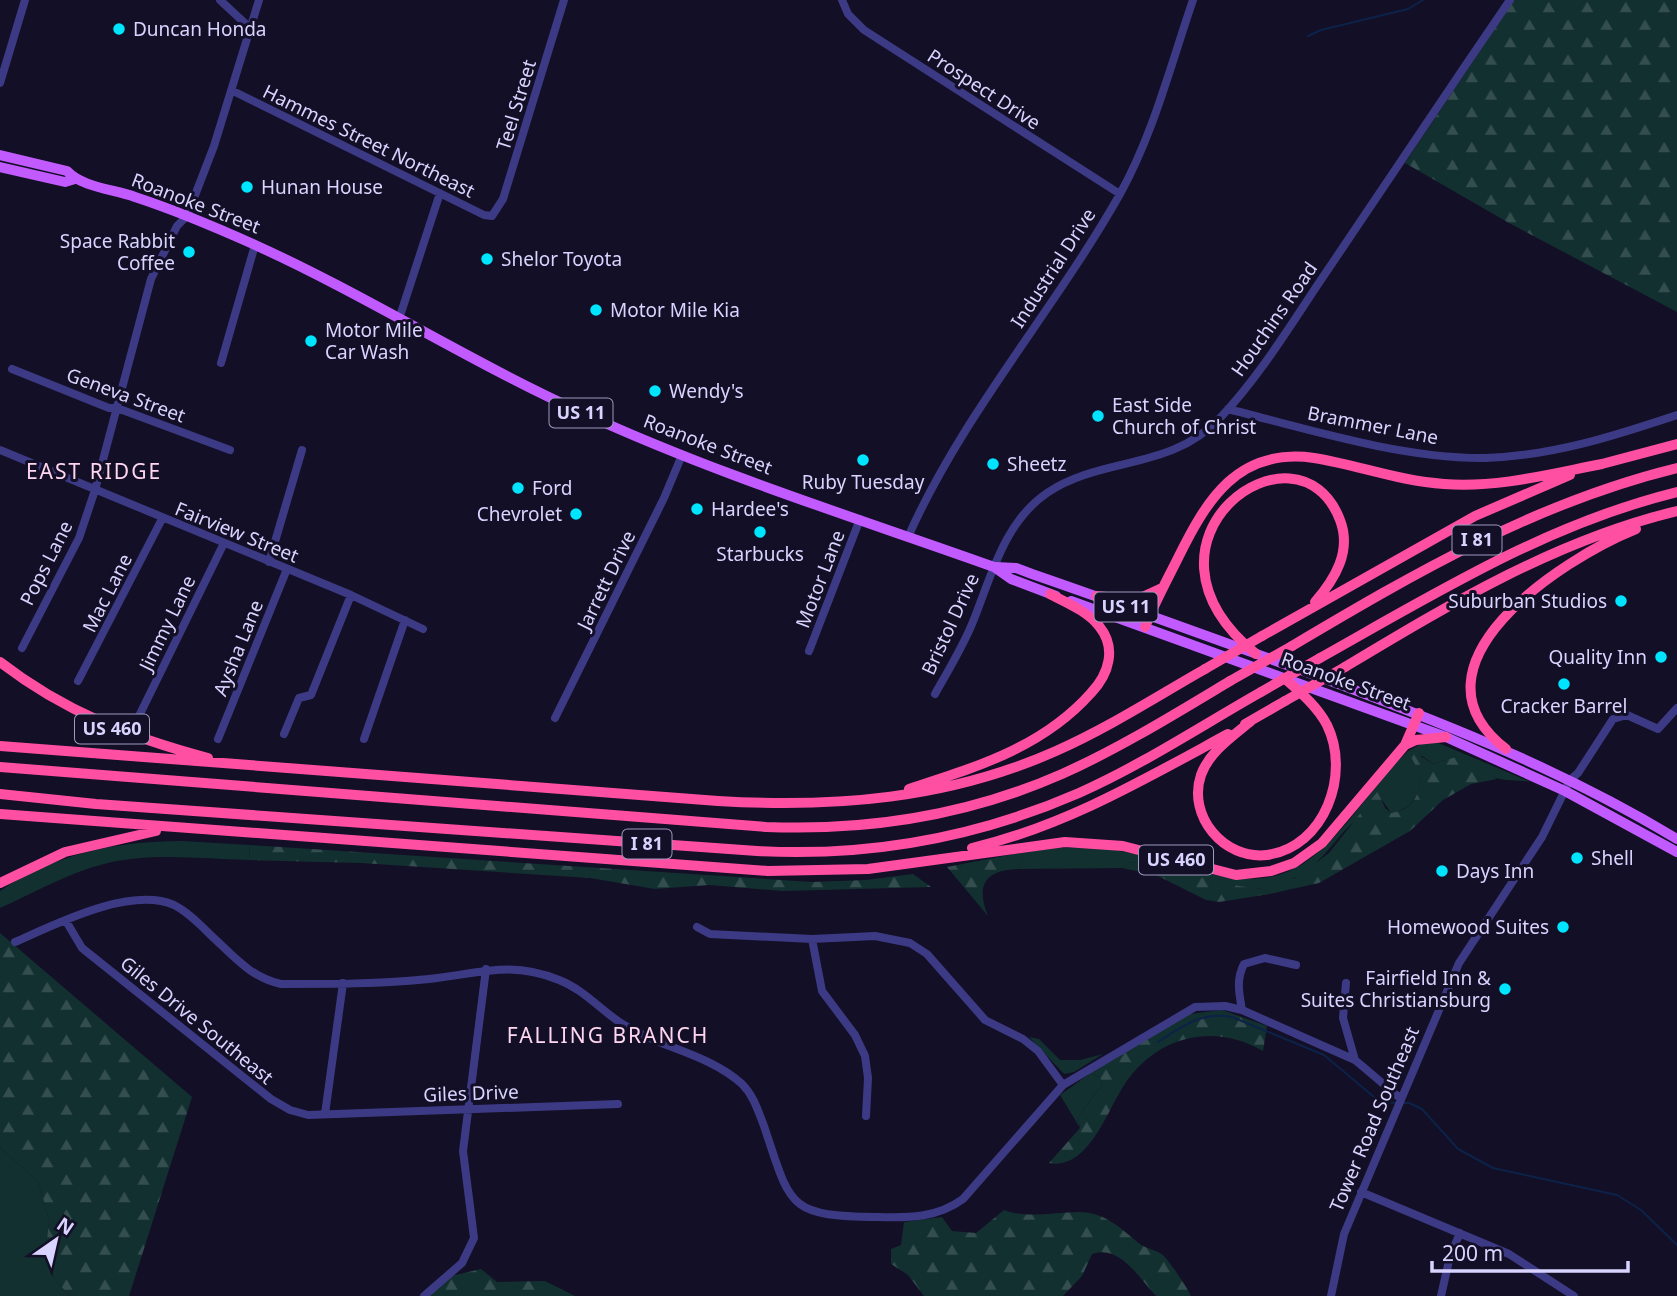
<svg xmlns="http://www.w3.org/2000/svg" width="1677" height="1296" viewBox="0 0 1677 1296" font-family="'Noto Sans',sans-serif">
<defs>
<pattern id="forest-firs" width="22" height="20" patternUnits="userSpaceOnUse" patternTransform="scale(1.75)"><rect width="22" height="20" fill="#12302f"/><path d="M5 1l3.5 6h-7zM16 11l3.5 6h-7z" fill="#344d4e"/></pattern>
</defs>
<rect width="100%" height="100%" fill="#130f26"/>
<!-- green -->
<path fill="#12302f" d="M1436,742L1531,782C1520,780 1506,781 1496,778C1466,770 1472,747 1434,764L1422,756H1411C1427,778 1421,808 1391,813L1382,800C1369,811 1351,822 1340,836C1325,854 1307,877 1283,882L1292,889L1270,894L1262,889C1228,886 1194,879 1162,870C1151,867 1142,863 1129,862L1122,868L1019,869L1025,851C1058,847 1088,846 1121,851C1184,861 1252,904 1311,858C1349,829 1373,784 1408,751L1421,744Z
M182,841L250,845L249,860C201,859 151,852 104,864C68,873 34,893 0,908V891C55,854 116,841 182,841Z
M1029,1037L1039,1039L1060,1060H1080L1103,1054L1074,1072L1064,1074Z
M1099,1067L1093,1075L1100,1077L1102,1085L1078,1117L1080,1128L1060,1095Z
M0,1147L39,1183L49,1221L45,1256L56,1281L70,1296H0Z"/>
<!-- forest -->
<path fill="url(#forest-firs)" d="M1514,0H1677V312L1509,223L1405,163Z
M1413,752L1434,764C1458,754 1464,756 1487,768L1489,774L1497,779L1471,784L1443,800L1410,831L1319,883L1292,889L1282,882L1286,878L1294,879L1329,853L1378,791L1385,808L1391,813C1421,809 1427,778 1410,756Z
M250,845L812,882L866,880L913,874L931,887L783,891L709,885L655,889L590,878L361,863L249,860Z
M1025,852L1019,869C986,870 975,884 988,916L947,867Z
M1129,862C1173,866 1214,885 1262,889L1270,894L1219,902L1206,900L1156,875L1122,868Z
M0,933L192,1097L129,1296H70L56,1281L45,1256L49,1221L39,1183L0,1147Z
M1222,1010L1267,1026L1263,1051C1216,1024 1163,1034 1129,1078C1109,1103 1091,1171 1049,1163L1080,1128L1078,1117L1102,1085L1100,1077L1093,1075L1099,1067L1190,1014Z
M1004,1210C1027,1219 1055,1212 1079,1212C1106,1212 1121,1229 1140,1244C1147,1249 1158,1250 1164,1256C1171,1264 1187,1287 1191,1296H1156C1139,1278 1120,1244 1092,1254L1082,1276L1063,1296H924L908,1275L891,1264V1249L901,1245L904,1222L942,1217L952,1231L976,1233Z
M481,1269L497,1282L545,1281L575,1296H428L451,1276Z"/>
<g fill="none" stroke-linecap="round" stroke-linejoin="round">
<!-- stream -->
<path stroke="#0c2248" stroke-width="2" d="M1308,36L1321,30L1408,9L1423,0
M1158,1042C1182,1026 1203,1011 1232,1017L1324,1055L1380,1102L1397,1103
M1403,1103H1409L1422,1109L1458,1149L1493,1168L1617,1195L1641,1210L1677,1245"/>
<!-- minor -->
<path stroke="#3d3a85" stroke-width="8" d="M220,0L250,28
M842,0L848,14L864,30L1120,194
M0,83L25,0
M233,91L484,215L492,216L503,199L564,0
M399,319L440,193
M221,363L255,245
M12,369L109,408H117L230,450
M1228,409C1307,429 1403,459 1485,458C1552,456 1614,436 1677,415
M0,450L351,595L423,629
M908,537C963,413 1054,311 1120,194C1153,135 1171,64 1193,0
M269,562L302,450
M22,648L79,538L95,490L151,279L177,226L187,216L214,146L259,0
M809,651L860,519
M78,681L162,519
M935,694C948,671 962,648 972,624C991,578 1003,523 1047,493C1102,456 1170,471 1220,418C1262,374 1294,319 1329,268C1389,179 1449,89 1510,0
M139,716L224,543
M555,718L664,498L682,455
M284,734L299,698L311,695L351,595
M218,739L287,569
M364,739L405,620
M66,921L82,948L271,1099L290,1110L308,1115L618,1104
M697,927L710,934L812,939L875,936L910,943L927,954L985,1020L1023,1039L1038,1051L1063,1085
M812,939L822,991L855,1035L865,1056L868,1078L866,1116
M15,942C56,924 130,886 174,905C190,913 203,928 216,940C236,959 253,978 281,984C330,984 381,984 429,979C478,974 510,960 559,980C585,990 601,1011 624,1025C661,1048 709,1054 742,1084C754,1096 758,1111 764,1126C791,1207 787,1216 877,1217C909,1218 937,1218 963,1199L1063,1085L1195,1007L1225,1006L1242,1010L1321,1045L1355,1060L1400,1098
M1346,983L1343,1018L1355,1060
M1242,1010C1239,993 1236,979 1244,964L1265,958L1296,965
M325,1114L343,983
M1361,1192L1509,1254L1574,1296
M424,1296L462,1263L474,1238L463,1151L486,969
M1331,1296L1344,1234L1459,963L1542,837L1570,780L1578,773L1613,719L1627,715L1658,729L1677,708
M1441,1296L1450,1256L1460,1233"/>
<!-- major -->
<path stroke="#c25bff" stroke-width="10" d="M0,155L67,171C83,188 114,189 135,197C175,210 215,227 253,244C366,295 470,362 583,413C715,474 857,518 994,567L1011,579L1056,596
M0,167L65,182L75,179
M995,567L1016,568L1032,574C1122,605 1212,638 1301,670C1431,718 1558,767 1677,839
M1071,601L1446,737L1565,791L1677,852"/>
<!-- highway -->
<path stroke="#ff4fa3" stroke-width="10" d="M1598,465L1677,444
M1096,596L1136,600L1162,588
M1145,627C1154,604 1166,582 1177,560C1206,501 1237,447 1314,458C1358,465 1399,481 1444,484C1498,488 1550,474 1602,464
M1262,636L1475,516L1570,475
M1292,646C1415,573 1537,502 1677,468
M1256,654C1116,540 1298,410 1340,520C1352,551 1335,579 1315,602
M1320,658C1436,593 1547,524 1677,492
M0,662C63,711 132,738 208,758
M1345,667C1450,604 1556,540 1677,511
M1251,721C1233,736 1209,752 1201,775C1187,816 1224,860 1267,855C1325,847 1351,774 1327,725C1317,706 1300,692 1284,678
M1245,724L1285,701
M1405,745L1416,740L1446,737
M0,746L718,801C835,808 948,799 1056,751C1108,728 1156,697 1205,669
M1506,749C1399,666 1561,559 1636,529
M0,767L766,827C867,831 969,815 1062,774C1120,748 1175,714 1230,681
M909,789C976,767 1042,748 1091,693C1109,674 1117,648 1099,626C1087,611 1067,603 1050,594
M0,794L96,804L757,851C868,857 978,837 1079,793C1142,765 1201,726 1261,692
M0,814L768,871L868,869L1065,842L1123,846L1236,875L1271,871L1294,863L1322,843L1405,745L1419,713
M972,848C1065,826 1145,779 1228,734
M0,883L65,852L156,831"/>
<!-- highway-bridge -->
<path stroke="#ff4fa3" stroke-width="10" d="M1205,669L1262,636
M1230,681L1292,646
M1261,692L1320,658
M1285,701L1345,667"/>
</g>
<!-- markers -->
<g fill="#00e5ff" stroke="#130f26" stroke-width="2.5">
<circle cx="119" cy="29" r="7"/>
<circle cx="247" cy="187" r="7"/>
<circle cx="189" cy="252" r="7"/>
<circle cx="487" cy="259" r="7"/>
<circle cx="596" cy="310" r="7"/>
<circle cx="311" cy="341" r="7"/>
<circle cx="655" cy="391" r="7"/>
<circle cx="1098" cy="416" r="7"/>
<circle cx="863" cy="460" r="7"/>
<circle cx="993" cy="464" r="7"/>
<circle cx="518" cy="488" r="7"/>
<circle cx="697" cy="509" r="7"/>
<circle cx="576" cy="514" r="7"/>
<circle cx="760" cy="532" r="7"/>
<circle cx="1621" cy="601" r="7"/>
<circle cx="1661" cy="657" r="7"/>
<circle cx="1564" cy="684" r="7"/>
<circle cx="1577" cy="858" r="7"/>
<circle cx="1442" cy="871" r="7"/>
<circle cx="1563" cy="927" r="7"/>
<circle cx="1505" cy="989" r="7"/>
</g>
<g text-anchor="middle" stroke-width="6" stroke-linejoin="round" paint-order="stroke">
<!-- shield labels -->
<g fill="#130f26" stroke="#9e99be" stroke-width="2">
<rect x="549.5" y="398.5" width="63" height="29" rx="5"/>
<rect x="1452.5" y="525.5" width="49" height="29" rx="5"/>
<rect x="1094.5" y="592.5" width="63" height="29" rx="5"/>
<rect x="75" y="714.5" width="74" height="29" rx="5"/>
<rect x="622.5" y="829.5" width="49" height="29" rx="5"/>
<rect x="1139" y="845.5" width="74" height="29" rx="5"/>
</g>
<g font-size="18" font-weight="bold" fill="#d9d4ff">
<text x="581" y="419">US 11</text>
<text x="1477" y="546">I 81</text>
<text x="1126" y="613">US 11</text>
<text x="112" y="735">US 460</text>
<text x="647" y="850">I 81</text>
<text x="1176" y="866">US 460</text>
</g>
<!-- poi labels -->
<g font-size="19" fill="#d9d4ff" stroke="#130f26" text-anchor="start">
<text x="133" y="36">Duncan Honda</text>
<text x="261" y="194">Hunan House</text>
<text x="175" y="248" text-anchor="end">Space Rabbit<tspan x="175" dy="22">Coffee</tspan></text>
<text x="501" y="266">Shelor Toyota</text>
<text x="610" y="317">Motor Mile Kia</text>
<text x="325" y="337">Motor Mile<tspan x="325" dy="22">Car Wash</tspan></text>
<text x="669" y="398">Wendy's</text>
<text x="1112" y="412">East Side<tspan x="1112" dy="22">Church of Christ</tspan></text>
<text x="1007" y="471">Sheetz</text>
<text x="863" y="489" text-anchor="middle">Ruby Tuesday</text>
<text x="532" y="495">Ford</text>
<text x="711" y="516">Hardee's</text>
<text x="562" y="521" text-anchor="end">Chevrolet</text>
<text x="760" y="561" text-anchor="middle">Starbucks</text>
<text x="1607" y="608" text-anchor="end">Suburban Studios</text>
<text x="1647" y="664" text-anchor="end">Quality Inn</text>
<text x="1564" y="713" text-anchor="middle">Cracker Barrel</text>
<text x="1591" y="865">Shell</text>
<text x="1456" y="878">Days Inn</text>
<text x="1549" y="934" text-anchor="end">Homewood Suites</text>
<text x="1491" y="985" text-anchor="end">Fairfield Inn &amp;<tspan x="1491" dy="22">Suites Christiansburg</tspan></text>
</g>
<!-- street labels -->
<g font-size="19" fill="#d9d4ff" stroke="#130f26">
<text transform="translate(984 89) rotate(33)" y="7">Prospect Drive</text>
<text transform="translate(516 105) rotate(-73)" y="7">Teel Street</text>
<text transform="translate(369 141) rotate(26)" y="7">Hammes Street Northeast</text>
<text transform="translate(196 203) rotate(21)" y="7">Roanoke Street</text>
<text transform="translate(1053 268) rotate(-57)" y="7">Industrial Drive</text>
<text transform="translate(1274 319) rotate(-55)" y="7">Houchins Road</text>
<text transform="translate(126 395) rotate(20)" y="7">Geneva Street</text>
<text transform="translate(1373 425) rotate(11)" y="7">Brammer Lane</text>
<text transform="translate(708 444) rotate(21)" y="7">Roanoke Street</text>
<text transform="translate(237 532) rotate(22)" y="7">Fairview Street</text>
<text transform="translate(46 563) rotate(-63)" y="7">Pops Lane</text>
<text transform="translate(820 579) rotate(-69)" y="7">Motor Lane</text>
<text transform="translate(606 580) rotate(-64)" y="7">Jarrett Drive</text>
<text transform="translate(107 593) rotate(-63)" y="7">Mac Lane</text>
<text transform="translate(167 623) rotate(-64)" y="7">Jimmy Lane</text>
<text transform="translate(950 624) rotate(-65)" y="7">Bristol Drive</text>
<text transform="translate(238 648) rotate(-68)" y="7">Aysha Lane</text>
<text transform="translate(1346 681) rotate(20)" y="7">Roanoke Street</text>
<text transform="translate(197 1020) rotate(39)" y="7">Giles Drive Southeast</text>
<text transform="translate(471 1093) rotate(-2)" y="7">Giles Drive</text>
<text transform="translate(1374 1119) rotate(-67)" y="7">Tower Road Southeast</text>
</g>
<!-- neighbourhood labels -->
<g font-size="21" letter-spacing="2" fill="#ffd6f0" stroke="#130f26">
<text x="94" y="479">EAST RIDGE</text>
<text x="608" y="1043">FALLING BRANCH</text>
</g>
</g>
<!-- north arrow -->
<g transform="translate(56 1240) rotate(34)" stroke="#130f26" stroke-width="5" paint-order="stroke">
<path d="M0-5L12 26L0 18L-12 26Z" fill="#d9d4ff"/>
<text y="-10" font-size="19" font-weight="bold" text-anchor="middle" fill="#d9d4ff">N</text>
</g>
<!-- scale -->
<path d="M1432 1261v10h196v-10" fill="none" stroke="#d9d4ff" stroke-width="3.5"/>
<text x="1442" y="1261" font-size="21" fill="#d9d4ff" stroke="#130f26" stroke-width="5" paint-order="stroke">200 m</text>
</svg>
